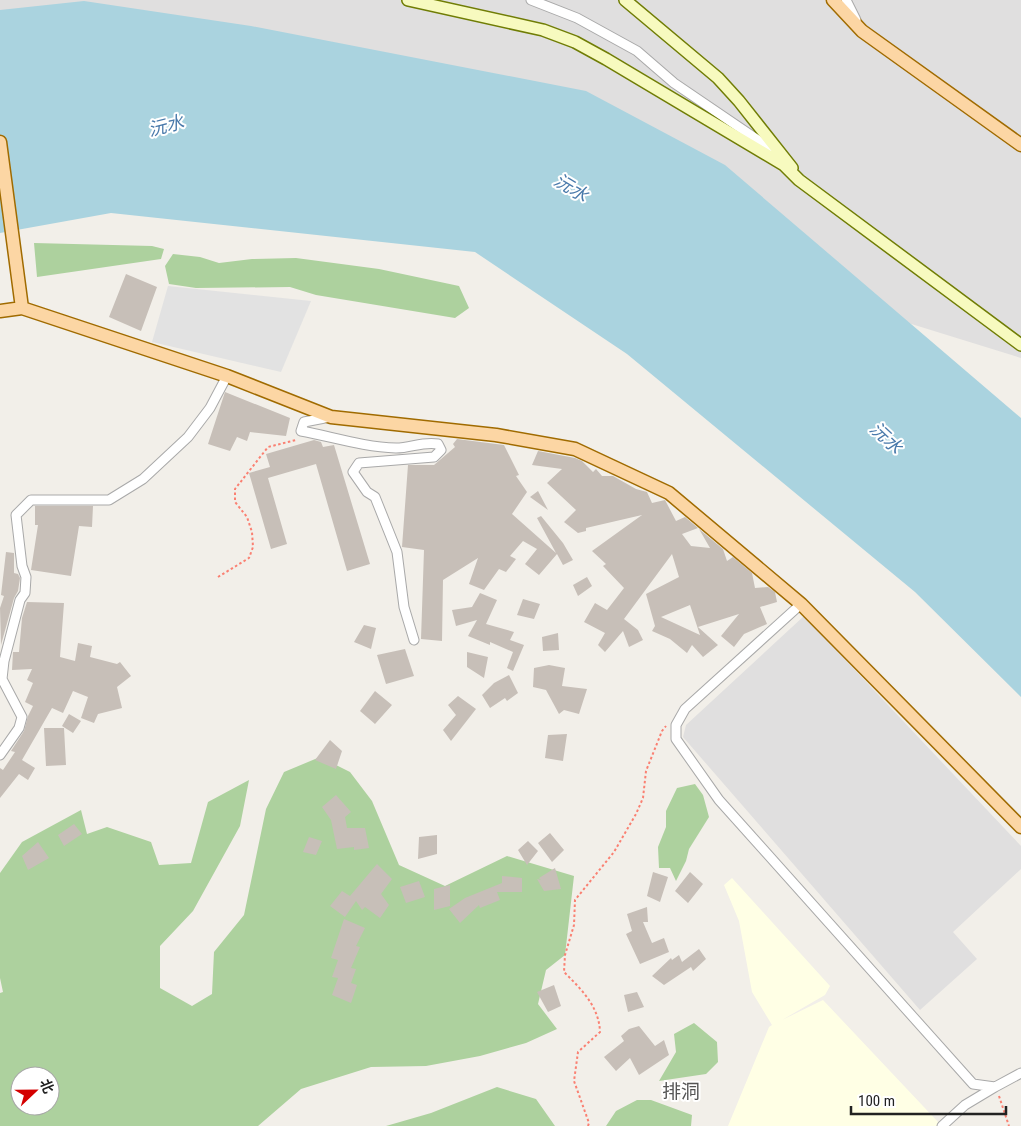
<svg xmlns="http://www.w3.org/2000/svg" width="1021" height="1126" viewBox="0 0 1021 1126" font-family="'Roboto Condensed','Noto Sans SC',sans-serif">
<rect width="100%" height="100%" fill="#f2efe9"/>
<!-- residential -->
<path fill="#e0dfdf" d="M0,0H1021V358L0,42Z
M804,616L1021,846V869L953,932L977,959L920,1010L683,737L686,725Z"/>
<!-- education -->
<path fill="#ffffe5" d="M732,878L830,986L825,995L782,1020L823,1000L939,1123L936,1126H728L769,1027L772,1025L752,992L739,921L724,885Z"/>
<!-- forest -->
<path fill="#add19e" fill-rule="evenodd" d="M34,243L152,246L164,249L161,259L37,277Z
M173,254L200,257L219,263L252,259L296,258L379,269L459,286L469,308L455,318L316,295L290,287L196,288L169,284L165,266Z
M320,757L350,772L372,801L399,865L445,886L507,856L574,876L565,955L546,970L538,1004L557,1029L526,1043L480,1056L426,1066L371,1067L301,1089L258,1126H0V993L3,992L0,978V873L22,842L81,810L87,834L107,827L151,842L159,865L191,863L208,802L249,780L240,826L193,911L160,946V988L192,1006L212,994L214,952L244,915L266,809L284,772ZM20,1076H50V1106H20Z
M695,784L703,795L709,817L689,849L686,861L676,881L670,868H659L658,847L666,827V811L677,788Z
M694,1023L717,1042L718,1062L706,1074L659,1081L676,1052L674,1034Z
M497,1087L536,1099L555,1126H386L431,1113Z
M637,1100H651L692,1115L691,1126H606L616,1111Z"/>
<!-- parking -->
<path fill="#e2e2e2" d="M168,286L311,301L281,372L152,342Z"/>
<!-- water -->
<path fill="#aad3df" d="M84,1L251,26L586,91L725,165L1021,418V697L915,592L627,354L475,252L111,213L0,233V10Z"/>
<!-- building -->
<path fill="#c7bfb8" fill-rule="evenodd" d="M126,274L157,287L141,331L109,317Z
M225,392L290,418L286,436L250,432L247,441L237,437L230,451L208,444Z
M457,439L504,445L519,475L516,476L527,492L512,514L556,553L537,518L541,516L563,543L573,560L563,565L557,554L539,575L525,564L537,549L523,541L510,556L516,559L506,572L499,569L484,590L469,584L478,558L443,580L442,641L421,639L424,550L402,547L408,465H434L455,447L453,444Z
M314,440L321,442L323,447L334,445L370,564L347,571L316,464L268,478L287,544L271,549L249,473L270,467L266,454Z
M538,451L575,458L582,461L593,472L596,469L602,476H613L636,489L647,492L652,503L665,500L676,521L685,517L698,528L682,534L691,546L710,548L699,529L723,549L727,561L733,557L752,573L755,588L768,587L775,592L777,602L760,607L767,624L744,634L734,647L721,636L739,614L698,627L718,645L703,657L692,645L687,653L670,639L652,631L655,626L646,594L679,577L672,554L624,619L638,630L643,640L629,647L623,631L605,652L598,645L605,633L584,622L595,603L607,610L624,588L603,566L606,564L592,551L642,515L586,528V531L578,533L564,522L576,510L547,483L562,469L532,465ZM690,605L700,635L661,617Z
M538,491L548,510L530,497Z
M35,506H93L92,527L79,526L71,576L31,570L38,525H35Z
M6,552L14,553V573L18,574L20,578L18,591L14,598L1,645L0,608L4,596L1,595Z
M587,577L592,586L578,596L573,585Z
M480,593L497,600L486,624L514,632L510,640L524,645L513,671L507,668L513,652L490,642V645L468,636L477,620L456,626L452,610L472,607Z
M523,599L540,604L534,619L517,615Z
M27,602L64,603L60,657L75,661L78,643L92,646L90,657L117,664L120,662L131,676L117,687L122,708L98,714L94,723L81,718L88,697L73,691L63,713L52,708L22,760L35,768L28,780L19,774L0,798V768L3,770L15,752L11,751L24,731L28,716L33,706L25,702L33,683L27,680L32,669L12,670L13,652H19L22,618Z
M364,625L376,628L371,649L354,642Z
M558,633L559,650L543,651L542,637Z
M405,649L414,676L386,684L377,655Z
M467,652L488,657L484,678L467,667Z
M549,665L565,668L562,686L587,689L579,714L564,710L559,714L546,690L533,687L534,668Z
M509,675L518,693L507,701L505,698L490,708L482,695L494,683Z
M375,691L392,705L375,724L360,711Z
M458,696L476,709L451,741L443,730L456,715L448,705Z
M69,714L81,721L73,733L62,726Z
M44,728H64L66,765L46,766Z
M567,734L563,761L545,758L548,735Z
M330,740L342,751L336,769L315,760Z
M336,795L351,812L345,817L347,828H365L369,848L354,850V847L337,849L331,820L322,807Z
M74,824L82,834L64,846L58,835Z
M550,833L564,850L552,862L538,843Z
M437,835V854L418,859L419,837Z
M309,837L322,841L316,855L303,852Z
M528,841L538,851L527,865L518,850Z
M38,842L49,858L28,870L22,856Z
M377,864L392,879L381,894L389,905L380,918L365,907L362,910L356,901L345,917L330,906L342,891L350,896Z
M555,868L561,889L544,891L537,879L541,880L539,878Z
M653,872L668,877L660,902L647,896Z
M690,872L703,884L688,903L675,891Z
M502,876L522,878V892H497L500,900L480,908L479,905L460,923L449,909L465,898L502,883Z
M419,881L425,897L406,903L400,887Z
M450,885V906L434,910V889Z
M647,907L648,922H643L652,943L664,938L669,952L640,964L626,934L632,931L627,914Z
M344,919L365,928L356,946L360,947L351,968L356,969L351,983L357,985L351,1003L332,995L338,978L332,977L338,960L331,958Z
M699,949L706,959L693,971L691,967L664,985L652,976L671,958L672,960L679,955L682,962Z
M554,985L561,1006L548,1012L537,992Z
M637,992L644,1007L628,1012L624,995Z
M639,1026L655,1046L664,1040L669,1055L639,1075L630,1058L616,1071L604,1057L624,1041L621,1036L629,1029Z"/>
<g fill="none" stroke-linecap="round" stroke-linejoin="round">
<!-- street casing -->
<g stroke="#a9a9a9" stroke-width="11">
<path id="street" d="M531,0L577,18L637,51L674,83L777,153
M846,0L856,20
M330,417L304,422L301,431C333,437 364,447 396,448C411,448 423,441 438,444L441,450L434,457L359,463L353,472L367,492L375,497L397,552L404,607L414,640
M801,604L685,709L676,725V739L719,800L973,1084L995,1087L1021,1073
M0,755L19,728L22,717L2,679L4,661L20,600L25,593L26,577L22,566L16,515L31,500H109L143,479L188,437L210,408L227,376
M942,1126L965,1105L995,1087"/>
</g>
<!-- secondary casing -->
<g stroke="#707d05" stroke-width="14">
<path id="secondary" d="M408,0L543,30L575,42L606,59L784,165L799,180L1021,345
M625,0L718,78L739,101L792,168"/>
</g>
<!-- primary casing -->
<g stroke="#a06b00" stroke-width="15">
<path id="primary" d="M833,0L862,31L1021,145
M0,142L22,308
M0,311L22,308L227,376L331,417L496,435L575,449L669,493L801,604L1021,827"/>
</g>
<!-- path -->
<path stroke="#fa8072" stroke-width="2" stroke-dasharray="2.5 2.5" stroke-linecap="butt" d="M218,577L249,558L253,547L252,532L247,517L235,502V489L268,447L296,440
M999,1096L1009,1126
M588,1126L589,1123L574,1081L578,1052L600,1032C599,1006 581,989 564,972L565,955L574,925L575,900L614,852L636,814L643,798L646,771L662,731L666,726"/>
<!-- street -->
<use href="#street" stroke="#fff" stroke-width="9"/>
<!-- secondary -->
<use href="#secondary" stroke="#f7fabf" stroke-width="11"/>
<!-- primary -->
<use href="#primary" stroke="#fcd6a4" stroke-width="12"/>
</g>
<g text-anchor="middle" stroke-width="4" stroke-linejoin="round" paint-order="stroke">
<!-- water labels -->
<g font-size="18" font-style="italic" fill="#4a7aab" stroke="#fff">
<text transform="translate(166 126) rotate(-14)" y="6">沅水</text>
<text transform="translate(571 188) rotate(31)" y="6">沅水</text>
<text transform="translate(886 438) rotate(43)" y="6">沅水</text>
</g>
<!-- quarter labels -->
<g font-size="19" fill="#555" stroke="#fff">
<text x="681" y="1098">排洞</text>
</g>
</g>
<!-- north arrow -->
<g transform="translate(35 1091) rotate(68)"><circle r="24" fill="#ffffff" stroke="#a7a7a7"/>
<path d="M0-4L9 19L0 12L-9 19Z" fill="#d40000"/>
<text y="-8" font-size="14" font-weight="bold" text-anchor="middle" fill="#222222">北</text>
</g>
<!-- scale -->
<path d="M851 1106v8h155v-8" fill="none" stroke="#222222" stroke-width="2.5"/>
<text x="858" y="1106" font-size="15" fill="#222222" stroke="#ffffff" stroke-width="4" paint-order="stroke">100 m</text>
</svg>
